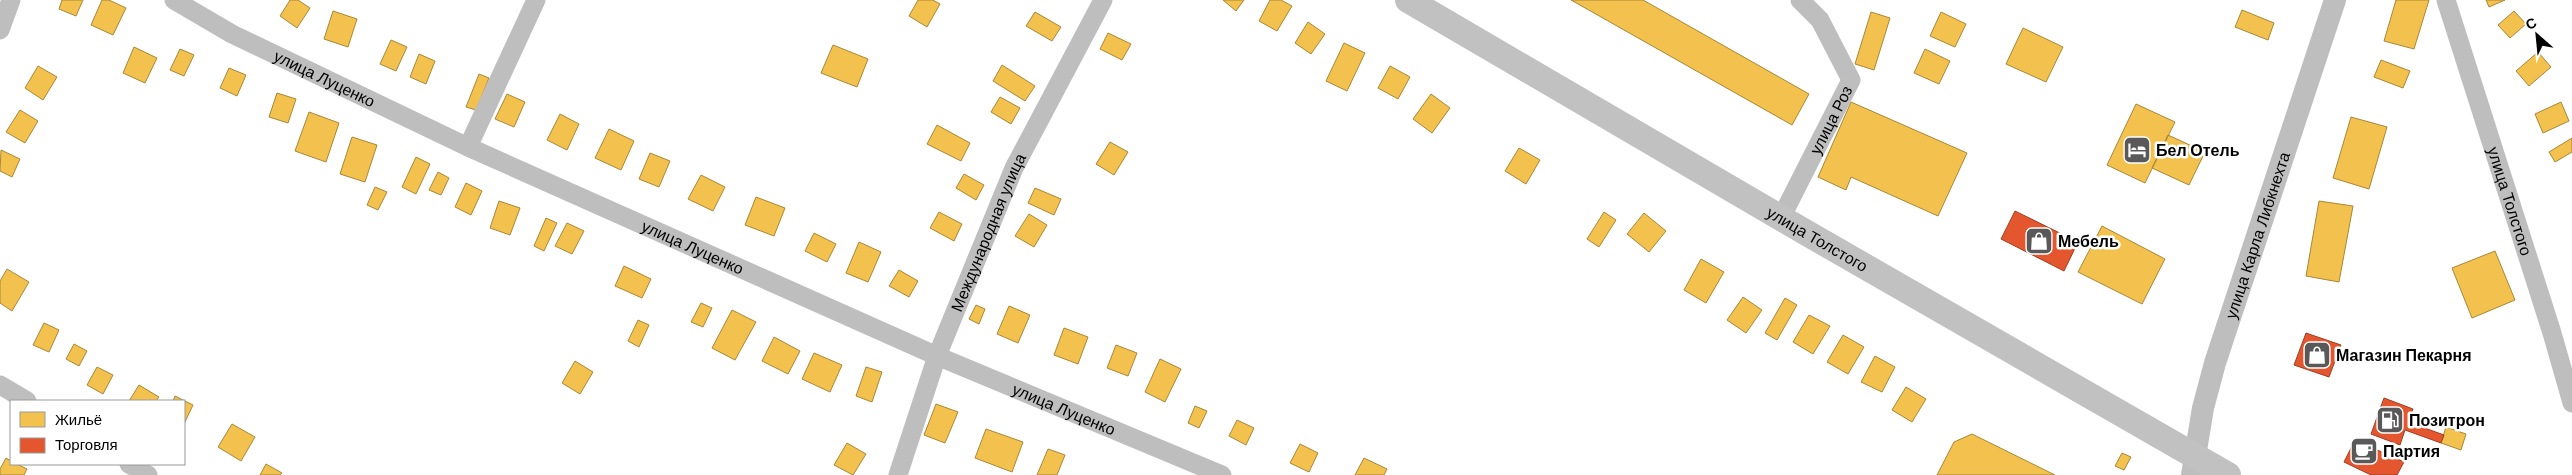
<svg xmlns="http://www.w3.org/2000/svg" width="2572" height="475" viewBox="0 0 2572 475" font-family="'DM Sans',sans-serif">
<rect width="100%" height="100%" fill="#fff"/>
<!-- homes -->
<path fill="#f2c14e" stroke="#a98737" d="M62,0H83L76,16L59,9Z
M102,0H109L126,8L113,35L91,25Z
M290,0H298L310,8L297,28L280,16Z
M918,0H933L940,4L927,27L909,16Z
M1223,0H1244L1236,11Z
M1270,0H1281L1292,6L1277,31L1259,21Z
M1571,0H1643L1809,94L1792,125Z
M2396,0H2429L2414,49L2384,41Z
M2486,0H2505L2489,7Z
M2242,10L2274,23L2268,40L2235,27Z
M333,11L357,19L348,47L324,39Z
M2514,11L2526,24L2510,38L2498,25Z
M1035,12L1061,27L1052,41L1026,26Z
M1871,12L1890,18L1874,70L1855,64Z
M1941,12L1966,24L1955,47L1930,36Z
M1308,22L1325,34L1311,54L1295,43Z
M2023,28L2063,47L2046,82L2006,64Z
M1108,33L1131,44L1122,60L1100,49Z
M391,40L407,47L396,71L380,64Z
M1344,43L1365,53L1347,91L1326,81Z
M833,45L868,59L857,87L821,73Z
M134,47L157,58L145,83L123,73Z
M180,49L194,55L184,76L170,70Z
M1925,49L1950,61L1939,84L1914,73Z
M2538,52L2551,67L2529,86L2516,71Z
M419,54L435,61L426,84L410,77Z
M2381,60L2410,71L2403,88L2374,77Z
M1002,65L1035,86L1025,101L993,81Z
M38,66L57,77L43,100L25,88Z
M1390,66L1410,77L1398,99L1378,88Z
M229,68L246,75L237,96L220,88Z
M479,74L489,78L476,110L466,107Z
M277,93L296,99L288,123L269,117Z
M507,94L525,102L514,127L495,119Z
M1431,94L1450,108L1432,133L1413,119Z
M1000,97L1020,108L1011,124L991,112Z
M1851,102L1967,153L1938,216L1851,177L1846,190L1818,177Z
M2561,102L2569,121L2543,133L2535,114Z
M2136,104L2175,122L2145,183L2107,165Z
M20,110L38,121L25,143L6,132Z
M309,112L339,123L326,162L295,151Z
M560,114L579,124L567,150L547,140Z
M2351,117L2387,127L2369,189L2333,178Z
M937,125L970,143L961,161L927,144Z
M609,129L634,141L621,170L595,158Z
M2168,135L2205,152L2189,185L2152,168Z
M352,137L377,145L365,182L340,174Z
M2572,138V152L2555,162L2549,152Z
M1110,142L1128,152L1114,175L1096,164Z
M1519,148L1540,160L1526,184L1505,171Z
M1,150L20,159L12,177L0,171Z
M650,153L670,161L659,187L639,179Z
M416,157L430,164L416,194L402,187Z
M438,172L449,178L441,195L429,190Z
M964,174L984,185L976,200L956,188Z
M701,175L725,187L713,211L688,199Z
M466,183L482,191L471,215L455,207Z
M375,187L387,192L378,210L367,205Z
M1035,188L1061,199L1054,215L1028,203Z
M756,197L785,208L774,236L745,225Z
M499,201L520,208L510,235L490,228Z
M2319,201L2353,206L2339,282L2306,276Z
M939,212L962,224L954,241L930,228Z
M1604,212L1616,220L1599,247L1587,239Z
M1644,213L1666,231L1649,252L1627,234Z
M1029,214L1047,225L1034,247L1015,236Z
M546,218L557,223L544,251L534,246Z
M567,223L584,231L572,254L555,246Z
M2102,226L2165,259L2142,304L2078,272Z
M814,233L836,244L827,262L805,251Z
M859,242L881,252L868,282L846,273Z
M2495,251L2515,300L2472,318L2452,268Z
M1701,259L1724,272L1706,303L1684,290Z
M624,266L651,279L642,298L615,286Z
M7,269L29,282L12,311L0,303V281Z
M899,270L918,281L909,297L889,286Z
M1743,297L1762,310L1746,333L1727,320Z
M1785,298L1797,305L1777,340L1765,333Z
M701,303L712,308L703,327L691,322Z
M976,305L985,309L979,324L969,319Z
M1009,306L1030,315L1018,343L997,334Z
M732,310L756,322L735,360L712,348Z
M1809,315L1830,326L1813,354L1793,342Z
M638,320L649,325L639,347L628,341Z
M44,323L59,330L49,352L33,345Z
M1064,328L1088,337L1078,364L1054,355Z
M1843,335L1864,347L1848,374L1827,362Z
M774,337L800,351L788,374L762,361Z
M74,344L87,351L79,366L66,359Z
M1116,345L1137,353L1128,376L1107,368Z
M814,353L842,365L830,392L802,379Z
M1875,356L1895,367L1882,392L1861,382Z
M1160,359L1181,369L1165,402L1145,392Z
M575,361L593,372L580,394L562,383Z
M97,367L113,375L103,394L87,385Z
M866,367L882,372L872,402L856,396Z
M139,385L159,397L156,401H129Z
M1906,387L1926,399L1912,422L1892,410Z
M175,396L193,405L184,424V401H173Z
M936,404L958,412L945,443L924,435Z
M1195,406L1207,411L1199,428L1188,423Z
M1237,420L1254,428L1246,445L1229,436Z
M232,424L255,437L241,461L218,447Z
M2446,427L2466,434L2461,450L2441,443Z
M986,429L1023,442L1012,472L975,458Z
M1972,434L2055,475H1937L1954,442Z
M847,443L866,454L853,475L834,465Z
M1300,444L1318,453L1309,472L1290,463Z
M1048,449L1065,455L1057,475H1037Z
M2122,453L2131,457L2124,470L2115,466Z
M6,458L11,461V464H17L27,469L24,475H0V469Z
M1364,458L1387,469L1384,475H1355Z
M266,464L282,473L280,475H260Z"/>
<!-- shops -->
<path fill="#e4572e" stroke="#a03d20" d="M2015,211L2078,242L2064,271L2001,239Z
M2306,333L2341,345L2329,377L2294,365Z
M2384,398L2413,409L2408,422L2444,435L2441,443L2405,430L2400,445L2371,434Z
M2355,440L2404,462L2397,475H2371L2344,462Z"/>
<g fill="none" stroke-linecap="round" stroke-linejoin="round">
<!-- minor -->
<g stroke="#bebebe" stroke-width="19">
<path id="s1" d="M174,0L232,34L468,147L937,356L1222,475"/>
<path id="s2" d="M2446,0L2552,333L2572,403"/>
<path d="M0,30L11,0"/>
<path d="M468,147L536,0"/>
<path id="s3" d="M1781,218L1851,80L1820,20L1800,0"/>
<path d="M0,385L27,401"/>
<path d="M129,464L148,475"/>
<path id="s4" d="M898,475L937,356L1014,168L1103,0"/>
</g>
<!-- tertiary -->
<path stroke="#bebebe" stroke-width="22" id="s5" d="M2192,475L2203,408L2215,363L2335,0"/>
<!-- secondary -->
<path stroke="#c1c1c1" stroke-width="26" id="s6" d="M1408,0L1805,232L2228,475"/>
</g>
<!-- icons -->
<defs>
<g id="hotel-square" transform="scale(1.4375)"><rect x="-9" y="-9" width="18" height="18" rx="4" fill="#595959" stroke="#fff"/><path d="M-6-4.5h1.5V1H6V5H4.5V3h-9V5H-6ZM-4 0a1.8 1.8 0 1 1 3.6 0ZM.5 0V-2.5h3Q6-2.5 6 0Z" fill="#fff"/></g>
<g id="shop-square" transform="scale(1.4375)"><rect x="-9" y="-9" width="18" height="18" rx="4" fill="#595959" stroke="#fff"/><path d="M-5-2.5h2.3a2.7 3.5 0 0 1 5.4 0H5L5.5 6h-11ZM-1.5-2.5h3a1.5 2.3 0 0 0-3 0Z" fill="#fff"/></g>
<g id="fuel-square" transform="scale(1.4375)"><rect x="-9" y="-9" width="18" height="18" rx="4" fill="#595959" stroke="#fff"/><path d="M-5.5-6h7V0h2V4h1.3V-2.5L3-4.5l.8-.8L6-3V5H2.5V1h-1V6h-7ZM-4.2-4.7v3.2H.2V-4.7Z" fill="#fff"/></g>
<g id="cafe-square" transform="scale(1.4375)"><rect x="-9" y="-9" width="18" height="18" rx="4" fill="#595959" stroke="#fff"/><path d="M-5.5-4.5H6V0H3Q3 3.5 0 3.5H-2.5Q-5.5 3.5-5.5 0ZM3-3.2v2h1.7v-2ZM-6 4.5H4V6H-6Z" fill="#fff"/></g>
</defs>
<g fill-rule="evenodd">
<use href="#hotel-square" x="2137" y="150"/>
<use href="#shop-square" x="2039" y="241"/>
<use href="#shop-square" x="2317" y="355"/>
<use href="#fuel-square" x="2390" y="420"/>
<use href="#cafe-square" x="2364" y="451"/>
</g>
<g text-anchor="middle" stroke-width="5" stroke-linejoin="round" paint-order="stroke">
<!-- street labels -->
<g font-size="16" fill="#000" stroke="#fff">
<text dy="6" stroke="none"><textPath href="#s1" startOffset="170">улица Луценко</textPath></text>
<text dy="6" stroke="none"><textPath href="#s3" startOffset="110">улица Роз</textPath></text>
<text dy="6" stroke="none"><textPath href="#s2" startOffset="211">улица Толстого</textPath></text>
<text dy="6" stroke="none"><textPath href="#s4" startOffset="259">Международная улица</textPath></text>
<text dy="6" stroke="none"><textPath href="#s5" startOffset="249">улица Карла Либкнехта</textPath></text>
<text dy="6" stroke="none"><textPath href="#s6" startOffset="474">улица Толстого</textPath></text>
<text dy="6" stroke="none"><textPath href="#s1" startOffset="575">улица Луценко</textPath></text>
<text dy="6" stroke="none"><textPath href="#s1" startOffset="980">улица Луценко</textPath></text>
</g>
<!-- poi labels -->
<g font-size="16" font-weight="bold" fill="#000" stroke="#fff" text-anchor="start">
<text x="2156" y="156">Бел Отель</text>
<text x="2058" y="247">Мебель</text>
<text x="2336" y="361">Магазин Пекарня</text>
<text x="2409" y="426">Позитрон</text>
<text x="2383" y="457">Партия</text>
</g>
</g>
<!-- legend -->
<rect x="10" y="400" width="175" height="65" fill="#ffffff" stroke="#999999"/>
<rect x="20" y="412" width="25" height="15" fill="#f2c14e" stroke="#999999"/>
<text x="55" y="425" font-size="15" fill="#000000">Жильё</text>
<rect x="20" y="438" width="25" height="15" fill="#e4572e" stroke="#999999"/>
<text x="55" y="450" font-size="15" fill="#000000">Торговля</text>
<!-- north arrow -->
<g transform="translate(2537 35) rotate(333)" stroke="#ffffff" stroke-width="4" paint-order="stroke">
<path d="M0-4L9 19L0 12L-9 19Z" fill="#000000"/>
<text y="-8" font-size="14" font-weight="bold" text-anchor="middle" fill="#000000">С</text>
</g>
</svg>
